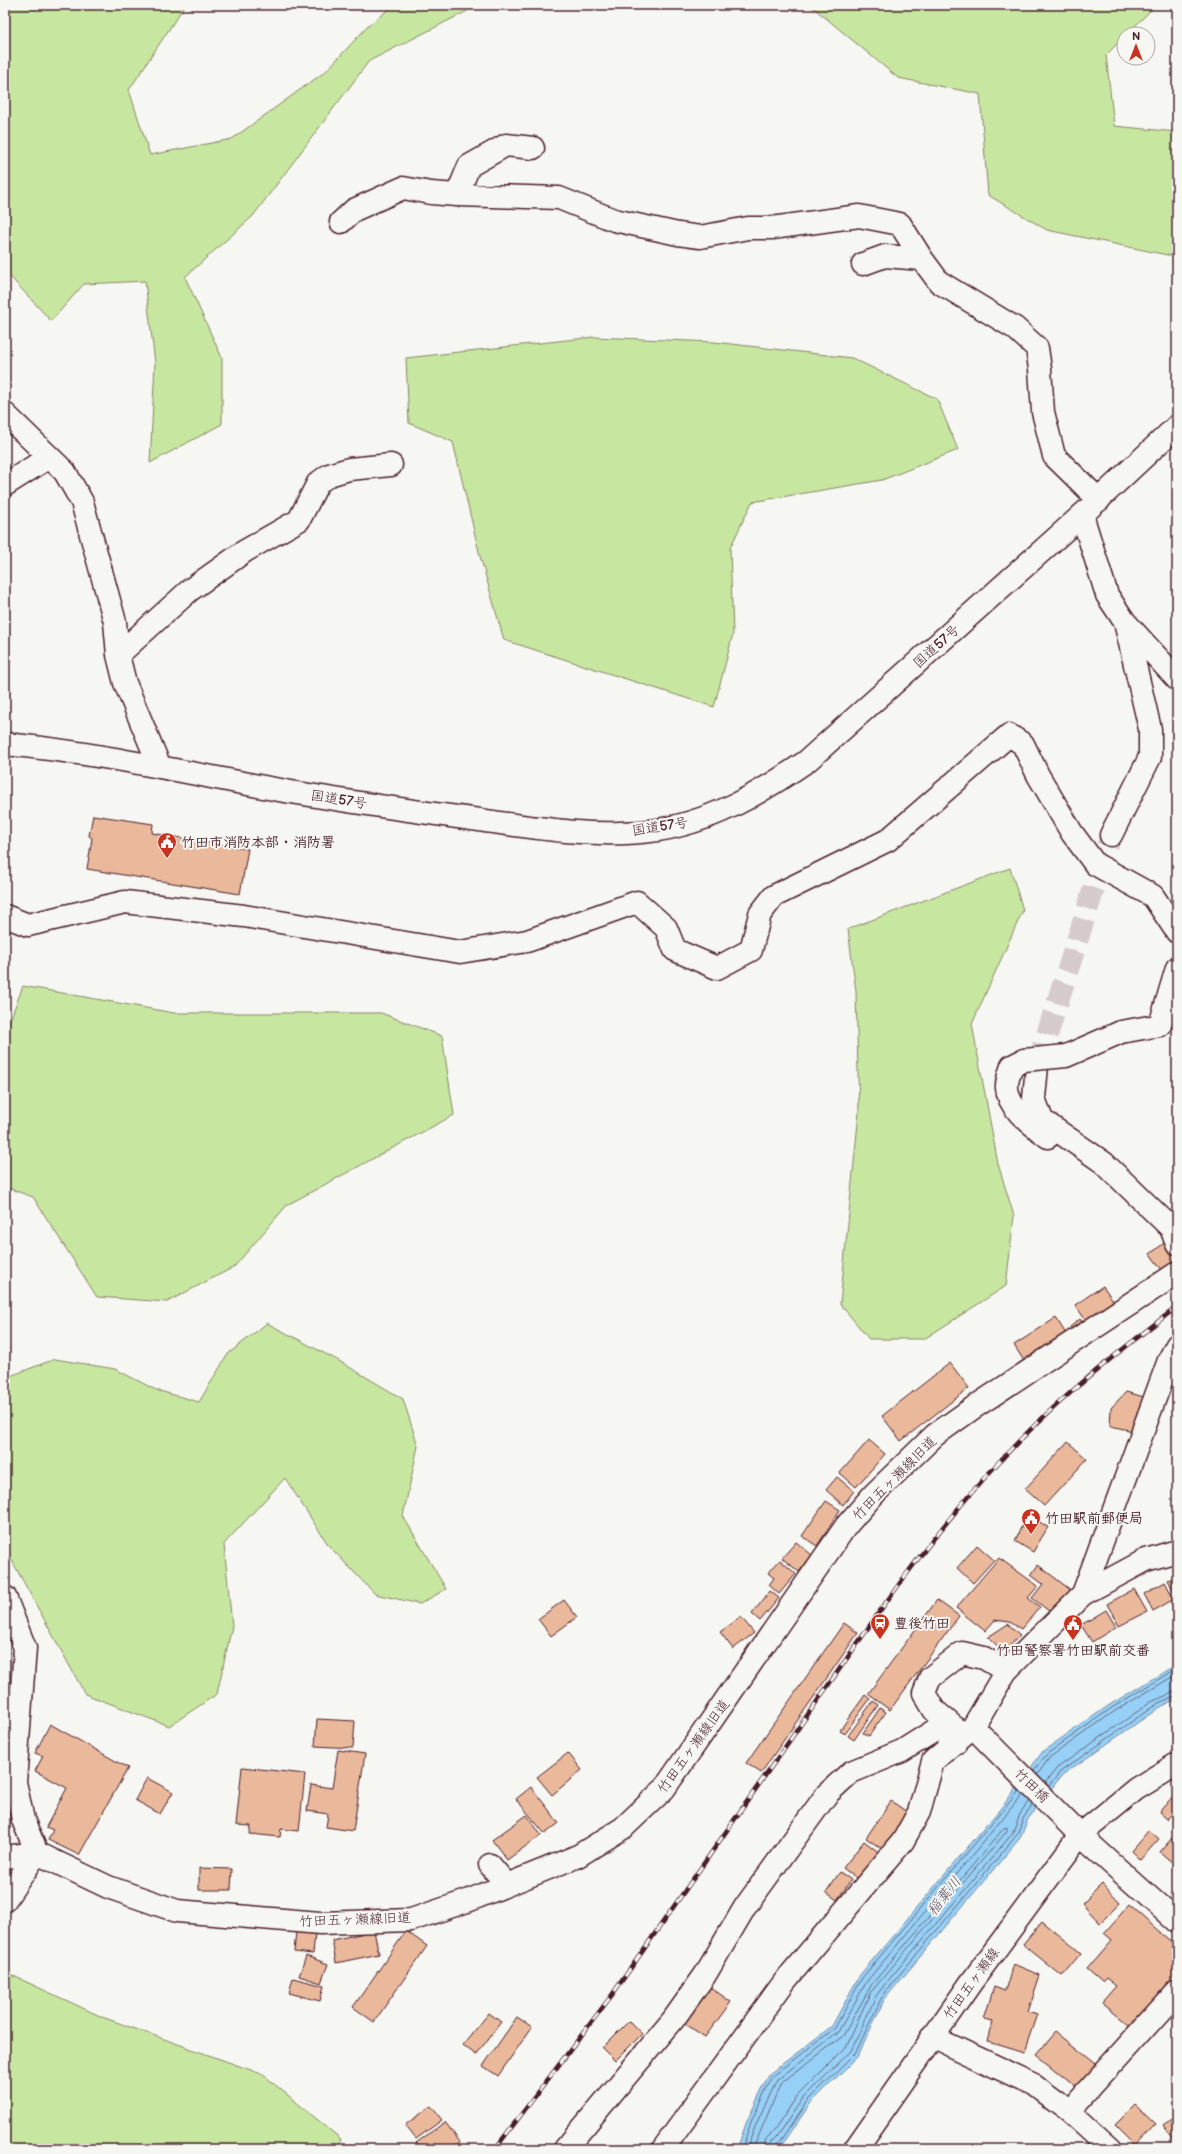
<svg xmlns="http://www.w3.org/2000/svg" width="1182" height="2154" viewBox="0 0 1182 2154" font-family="'Balsamiq Sans','Klee One',sans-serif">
<rect width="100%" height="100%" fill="#f6f6f2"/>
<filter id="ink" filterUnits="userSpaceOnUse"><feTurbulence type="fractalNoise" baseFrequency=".025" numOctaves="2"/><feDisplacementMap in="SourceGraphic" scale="8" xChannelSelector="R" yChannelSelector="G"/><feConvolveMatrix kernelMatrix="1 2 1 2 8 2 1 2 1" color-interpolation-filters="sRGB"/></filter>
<g filter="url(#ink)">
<!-- green -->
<path fill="#c7e7a0" stroke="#888366" d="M5,5H185L129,90L150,155L232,139L326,71L369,25L394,5H479L369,61L253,216L185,277L222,358V424L150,463L155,363L145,281L84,284L51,321L5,271Z
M810,5H1156L1127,34H1124V37L1106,55L1114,126L1177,132V257L1047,230L988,195L980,94L898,78Z
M594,337L714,342L852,358L937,399L958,450L882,480L752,502L730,548L733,634L714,707L504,640L480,556L453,442L409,423L406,358Z
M1010,868L1023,910L972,1024L998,1164L1014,1216L1006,1286L924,1339H869L840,1304L859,1112L856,991L848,929Z
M23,986L174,1013H381L442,1036L454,1115L287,1205L234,1267L167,1302L97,1297L33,1197L5,1187V1033Z
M267,1323L339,1361L403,1399L418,1446L403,1516L446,1589L420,1604L375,1594L329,1546L285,1478L224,1544L232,1626L217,1694L169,1726L85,1694L5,1548V1378L55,1359L115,1369L156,1390L199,1402L228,1354Z
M5,1972L102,2017L262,2074L341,2139L338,2149H5Z"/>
<!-- water -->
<path fill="#96d0f6" stroke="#7889a5" d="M1177,1664V1699L1156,1710L1062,1775L1028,1819L1020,1838L893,1989L884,2000L858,2056L810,2104L785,2141L776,2149H737L747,2121L769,2074L832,2026L859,1976L1005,1803L1043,1751L1111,1704Z"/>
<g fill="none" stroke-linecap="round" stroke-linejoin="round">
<!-- shore -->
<path stroke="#68667c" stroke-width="1" d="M1034,1771L1047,1754L1113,1707L1177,1668
M1037,1775L1050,1757L1115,1711L1177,1674
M1045,1783L1057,1768L1151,1702L1177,1691
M1049,1786L1060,1772L1154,1706L1177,1696
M742,2149L751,2122L772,2076L835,2028L862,1978L1019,1791
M747,2149L756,2124L777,2080L838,2032L867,1981L1023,1794
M753,2149L781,2083L843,2036L872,1984L1004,1828L1007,1827V1831L870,1993L846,2047L798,2095L774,2131L766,2139L763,2149
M769,2149L771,2142L778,2135L803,2098L851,2051L876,1996L886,1983L1012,1834L1020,1814L1030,1801
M774,2149L775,2145L782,2139L807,2101L855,2054L881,1999L890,1986L1016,1836L1024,1817L1033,1805"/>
</g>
<!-- building -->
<path fill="#eab89b" stroke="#4a1f2b" d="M93,815L153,824L152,833L248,849L240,894L87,869L92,838L89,836Z
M1168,1240L1177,1253V1259L1162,1270L1150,1254Z
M1103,1286L1117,1306L1090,1326L1075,1305Z
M1056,1318L1066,1334L1024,1361L1014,1345Z
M1080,1319L1088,1330L1077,1338L1070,1327Z
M950,1363L969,1388L901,1441L882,1416Z
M1126,1392L1151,1399L1143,1433L1110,1426L1111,1408Z
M869,1440L885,1454L856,1487L840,1473Z
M1068,1442L1087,1459L1044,1506L1025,1489Z
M837,1477L854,1491L843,1505L826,1490Z
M826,1501L840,1510L817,1546L802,1536Z
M1029,1516L1048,1527L1033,1552L1015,1541L1023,1523L1025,1524Z
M796,1542L812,1555L799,1572L782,1558Z
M977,1545L994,1560L973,1583L957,1568Z
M999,1558L1038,1586L1028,1598L1040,1607L1021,1629L1010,1622L995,1620L985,1631L956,1608Z
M780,1560L796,1574L779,1594L769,1585L774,1578L768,1573Z
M1038,1565L1076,1594L1058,1618L1032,1598L1043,1584L1031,1575Z
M1177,1576V1598L1168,1580Z
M1165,1582L1174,1599L1153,1611L1144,1594Z
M1134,1589L1147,1612L1119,1626L1107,1604Z
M770,1591L779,1598L760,1621L752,1614Z
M564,1600L577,1617L551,1636L538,1619Z
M937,1600L959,1616L890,1710L868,1694Z
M1106,1610L1116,1627L1092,1642L1081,1625Z
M741,1617L754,1633L733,1649L720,1632Z
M844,1623L858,1633L761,1773L746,1763Z
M1008,1624L1020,1635L1004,1652L988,1637Z
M865,1695L870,1699L845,1733L840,1730Z
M873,1701L878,1705L854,1740L848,1736Z
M880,1708L886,1712L869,1736L863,1733Z
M317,1719L355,1721L353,1748L315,1746Z
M50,1724L128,1768L79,1855L48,1840L53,1830L46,1827L67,1788L35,1771L43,1756L35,1753Z
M338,1750L365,1754L353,1831L326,1827L328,1814L307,1811L311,1785L332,1788Z
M568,1753L582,1770L552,1795L537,1777Z
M242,1767L305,1774L299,1831L281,1829L280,1837L250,1834L251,1826L236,1825Z
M147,1778L173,1792L160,1814L135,1800Z
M531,1787L559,1823L545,1834L516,1799Z
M1176,1793L1177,1809L1167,1819L1159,1812Z
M891,1801L910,1814L885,1851L866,1838Z
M527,1815L541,1835L507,1860L492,1840Z
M1149,1830L1159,1839L1140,1860L1131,1851Z
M1177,1832V1863L1175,1865L1160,1852Z
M864,1841L881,1854L860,1881L843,1868Z
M199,1868L232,1869L231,1890H199Z
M840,1872L851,1880L837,1900L826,1892Z
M1102,1884L1120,1903L1100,1923L1082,1904Z
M1129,1905L1177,1947V1983L1136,2030L1102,2002L1116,1986L1106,1978L1102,1982L1087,1969L1112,1940L1104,1933Z
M1042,1921L1081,1953L1062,1976L1023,1944Z
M296,1931L315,1933L313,1954L294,1952Z
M374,1931L379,1954L336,1963L332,1940Z
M406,1931L427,1946L374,2022L353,2007Z
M306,1956L328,1964L321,1983L299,1976Z
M1013,1964L1040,1975L1028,2011L1037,2014L1024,2052L988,2041L993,2021L984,2019L994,1987L1005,1991Z
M293,1978L324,1986L320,2001L289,1993Z
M710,1987L731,2002L705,2037L684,2023Z
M489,2013L501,2022L476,2055L463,2045Z
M517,2017L532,2027L498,2076L483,2066Z
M629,2021L642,2034L615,2061L602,2048Z
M1055,2032L1095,2064L1077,2087L1036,2054Z
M1135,2105L1156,2125L1136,2146L1115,2125Z
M431,2106L442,2120L416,2139L405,2125Z
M1177,2115V2145L1163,2125Z
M445,2122L460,2142L452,2149H420L416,2143Z"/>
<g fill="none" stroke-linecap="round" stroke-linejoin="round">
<!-- minor-tunnel -->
<path stroke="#d4cbca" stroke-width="22" stroke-dasharray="22 11" stroke-linecap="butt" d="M1037,1066L1111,835"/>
<!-- minor casing -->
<g stroke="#4a1f2b" stroke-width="25">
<path id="minor" d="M457,195L469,166L506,145L533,148
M341,222L354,210L403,188L431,193L457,195L559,198L614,220L678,234L700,237L748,228H772L859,216L900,224L922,259
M863,264L885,256L922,259L939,282L1015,328L1037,348L1040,369L1043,412L1054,456L1099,500
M5,414L65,472L82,502L115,622L118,655L125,683L160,767
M5,485L49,457
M1082,515L1107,595L1125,622L1177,679
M118,655L190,590L245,551L299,520L318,483L329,475L349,469L391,465
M1111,835L1150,757V729L1125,622
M5,916L28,925L125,902L244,916L460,952L527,941L637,902L666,928L675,950L717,968L751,950L760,914L774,896L888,840L1009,735L1023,744L1038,775L1072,833L1095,864L1153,896L1177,932
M1121,1032L1160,1025L1177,968
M1024,1060L1012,1066C1010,1073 1006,1081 1007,1088C1008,1109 1033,1125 1048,1137
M1037,1066L1034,1098L1042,1120L1104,1163L1171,1228L1177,1244
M1083,1594L1169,1360L1177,1345
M5,1597L25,1648L15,1782L23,1820L37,1853
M960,1732L934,1710L924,1693L930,1678L962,1653L984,1658L1006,1671
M1177,1764L1136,1789L1080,1835L1177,1922
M37,1853L108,1887L177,1911L320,1923L411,1920L470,1900L578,1856L623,1828L664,1789L846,1526L874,1494L935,1435L973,1408L1177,1273
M5,1857L37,1853
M490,1865L507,1885
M5,1900L37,1853
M932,2037L1033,2084L1069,2111L1111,2149
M1069,2111L1177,1991
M565,2149L673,2020L705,1975L745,1907L827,1794L851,1772L902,1751L940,1727L957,1742
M663,2149L785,1981L903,1841L919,1812L933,1761L968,1731"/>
</g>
<!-- major casing -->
<g stroke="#4a1f2b" stroke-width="25">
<path id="major" d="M855,2149L970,1984L1080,1835L973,1727L1006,1671L1083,1594L1146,1560L1177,1551"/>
</g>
<!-- highway casing -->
<g stroke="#4a1f2b" stroke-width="25">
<path id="highway" d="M5,744C102,753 196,775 291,792C351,802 412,811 472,819C530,827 591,838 650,831C709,824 759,794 807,761L1082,515L1177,426"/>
</g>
<!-- minor -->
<use href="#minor" stroke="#f6f6f2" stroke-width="22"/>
<!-- major -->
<use href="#major" stroke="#f6f6f2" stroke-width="22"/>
<!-- highway -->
<use href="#highway" stroke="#f6f6f2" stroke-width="22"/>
<!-- rail casing -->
<g stroke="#4a1f2b" stroke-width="4.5">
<path id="rail" d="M495,2149L612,1995L887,1601C927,1545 970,1491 1018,1442C1067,1392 1122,1349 1177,1307"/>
</g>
<!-- rail -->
<use href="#rail" stroke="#f6f6f2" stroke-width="3" stroke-dasharray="9" stroke-linecap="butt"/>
<!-- minor-bridge casing -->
<g stroke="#4a1f2b" stroke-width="25" stroke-linecap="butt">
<path id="minor-bridge" d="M1024,1060L1066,1056L1121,1032"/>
</g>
<!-- minor-bridge -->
<use href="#minor-bridge" stroke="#f6f6f2" stroke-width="22"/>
</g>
</g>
<!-- icons -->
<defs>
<g id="civic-pin" transform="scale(1)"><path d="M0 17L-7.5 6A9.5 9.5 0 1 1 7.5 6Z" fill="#c8321e" stroke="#f6f6f2"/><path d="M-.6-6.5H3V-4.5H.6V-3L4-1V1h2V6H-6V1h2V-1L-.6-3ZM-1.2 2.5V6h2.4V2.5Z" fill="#fff"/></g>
<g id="station-pin" transform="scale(1)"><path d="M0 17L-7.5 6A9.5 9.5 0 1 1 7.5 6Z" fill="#c8321e" stroke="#f6f6f2"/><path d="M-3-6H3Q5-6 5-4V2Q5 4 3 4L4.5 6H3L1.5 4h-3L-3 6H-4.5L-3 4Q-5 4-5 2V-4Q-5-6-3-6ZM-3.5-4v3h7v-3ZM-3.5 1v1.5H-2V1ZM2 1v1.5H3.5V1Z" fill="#fff"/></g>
</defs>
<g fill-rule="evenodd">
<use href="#civic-pin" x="167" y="842"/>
<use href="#civic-pin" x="1031" y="1518"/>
<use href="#station-pin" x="880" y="1623"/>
<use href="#civic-pin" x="1073" y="1624"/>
</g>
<g text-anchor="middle" stroke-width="4" stroke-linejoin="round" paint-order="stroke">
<!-- street labels -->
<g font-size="14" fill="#4a1f2b" stroke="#f6f6f2">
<text transform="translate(936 646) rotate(-42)" y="5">国道57号</text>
<text transform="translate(339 799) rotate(9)" y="5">国道57号</text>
<text transform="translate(660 826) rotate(-9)" y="5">国道57号</text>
<text transform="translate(894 1478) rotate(-45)" y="5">竹田五ヶ瀬線旧道</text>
<text transform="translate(693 1746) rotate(-54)" y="5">竹田五ヶ瀬線旧道</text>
<text transform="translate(1032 1785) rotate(45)" y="5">竹田橋</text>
<text transform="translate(355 1919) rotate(-2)" y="5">竹田五ヶ瀬線旧道</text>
<text transform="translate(971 1983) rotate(-54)" y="5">竹田五ヶ瀬線</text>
</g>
<!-- poi labels -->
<g font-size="14" font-weight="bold" fill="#4a1f2b" stroke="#f6f6f2" text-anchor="start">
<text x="181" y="847">竹田市消防本部・消防署</text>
<text x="1045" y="1523">竹田駅前郵便局</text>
<text x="894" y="1628">豊後竹田</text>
<text x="1073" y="1655" text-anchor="middle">竹田警察署竹田駅前交番</text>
</g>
<!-- water labels -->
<g font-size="15" font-style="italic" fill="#615468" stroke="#f6f6f2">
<text transform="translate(944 1896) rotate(-51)" y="5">稲葉川</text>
</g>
</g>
<!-- margin -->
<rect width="1182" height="2154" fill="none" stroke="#f6f6f2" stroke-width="20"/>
<rect x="10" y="10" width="1162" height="2134" fill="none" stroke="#4a1f2b" stroke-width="1.5" filter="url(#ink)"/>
<!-- north arrow -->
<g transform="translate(1136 46)"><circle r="19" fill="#f6f6f2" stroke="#b1a0a2"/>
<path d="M0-3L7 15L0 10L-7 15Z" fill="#c8321e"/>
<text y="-6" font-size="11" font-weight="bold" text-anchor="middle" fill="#4a1f2b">N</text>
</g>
</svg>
